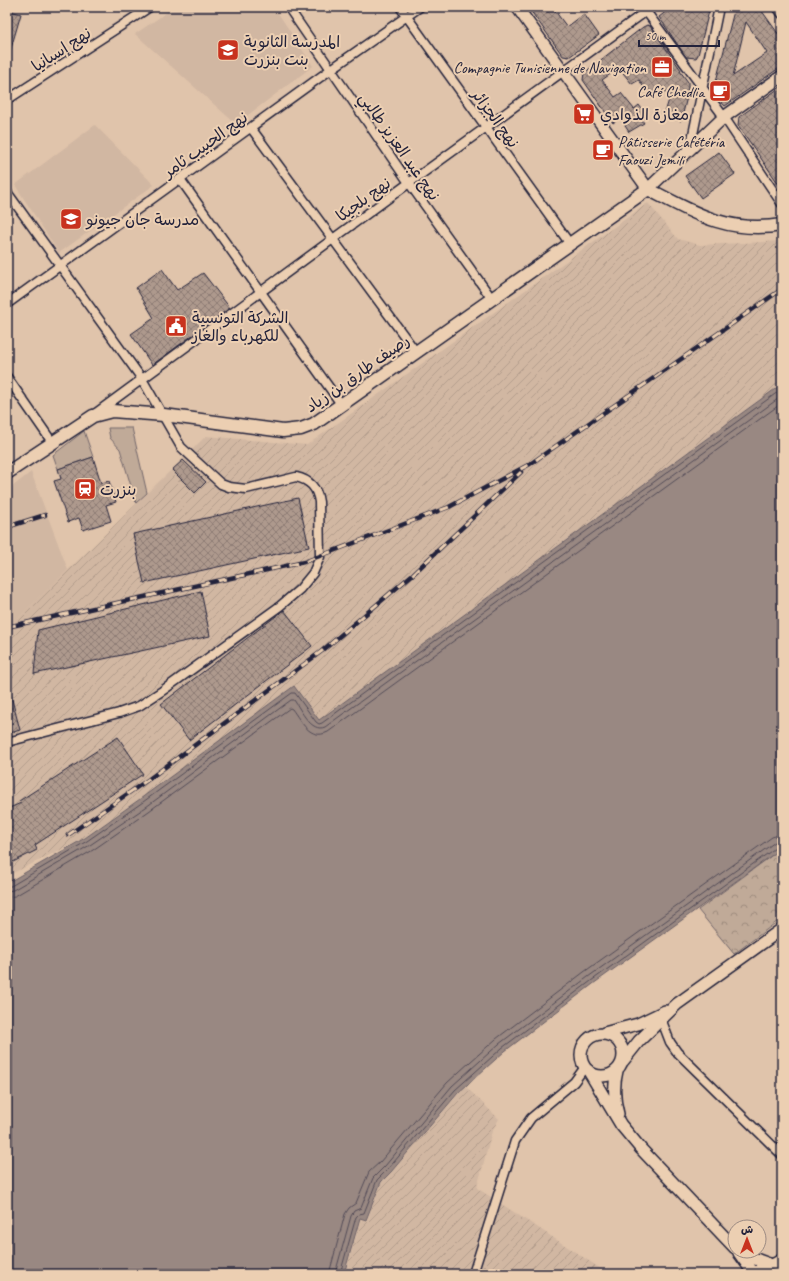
<svg xmlns="http://www.w3.org/2000/svg" width="789" height="1281" viewBox="0 0 789 1281" font-family="Caveat,'Playpen Sans Arabic',sans-serif">
<defs>
<pattern id="industrial-furrows" width="10" height="10" patternUnits="userSpaceOnUse"><rect width="10" height="10" fill="#d1b7a2"/><path d="M-1 1l2-2M0 10L10 0M9 11l2-2" fill="none" stroke="#b39d8c"/></pattern>
<pattern id="park-crowns" width="20" height="18" patternUnits="userSpaceOnUse"><rect width="20" height="18" fill="#c0aa98"/><path d="M2 6a3 3 0 1 1 6 0M12 15a3 3 0 1 1 6 0" fill="none" stroke="#9c8a7d"/></pattern>
<pattern id="building-cross-hatch" width="8" height="8" patternUnits="userSpaceOnUse"><rect width="8" height="8" fill="#ae998d"/><path d="M0 0l8 8M0 8l8-8" fill="none" stroke="#8d7c74"/></pattern>
</defs>
<rect width="100%" height="100%" fill="#e0c4ab"/>
<filter id="ink" filterUnits="userSpaceOnUse"><feTurbulence type="fractalNoise" baseFrequency=".025" numOctaves="2"/><feDisplacementMap in="SourceGraphic" scale="8" xChannelSelector="R" yChannelSelector="G"/><feConvolveMatrix kernelMatrix="1 2 1 2 8 2 1 2 1" color-interpolation-filters="sRGB"/></filter>
<g filter="url(#ink)">
<!-- built -->
<path fill="#d1b7a2" d="M175,7H274L313,66L236,124L135,34Z
M95,125L154,185L59,253L15,185Z
M31,472L68,570L18,619L7,627V495L12,487Z"/>
<!-- industrial -->
<path fill="url(#industrial-furrows)" d="M648,203L678,239L700,245L782,241V384L319,720L295,686L140,799L85,838L7,876V627L18,619L206,436L307,445Z
M465,1086L499,1119L492,1131L477,1188L609,1274H345L361,1219L367,1221L381,1182L391,1173Z"/>
<!-- grass -->
<path fill="#c0aa98" stroke="#71666a" d="M108,428H132L147,493L136,503L120,449L110,438Z
M84,431L93,457L58,469L53,455Z"/>
<!-- park -->
<path fill="url(#park-crowns)" stroke="#71666a" d="M782,848V918L734,954L698,910Z"/>
<!-- water -->
<path fill="#998882" stroke="#695f66" d="M782,384V848L593,984L505,1051L458,1093L391,1172L381,1182L366,1220L360,1218L344,1274H7V883L85,838L140,799L294,686L319,720Z"/>
<g fill="none" stroke-linecap="round" stroke-linejoin="round">
<!-- shore -->
<path stroke="#524b57" stroke-width="1" d="M7,886H11L87,841L143,802L292,693H295L316,722L319,724L322,723L782,389
M7,891L13,890L90,845L146,807L291,700H294C301,710 311,733 325,727L782,396
M7,897L15,896L93,850L149,811L290,708L292,709C301,721 310,741 328,732L782,403
M329,1274L345,1214L349,1208L356,1203L369,1172L380,1162L447,1083L470,1062L496,1039L584,972L772,837L782,834
M335,1274L351,1216L354,1211L361,1208L373,1178L385,1166L452,1086L499,1044L588,977L775,842L782,840
M340,1274L356,1217L359,1214L364,1213L377,1180L388,1169L455,1090L502,1048L591,981L778,846L782,845"/>
</g>
<!-- building -->
<path fill="url(#building-cross-hatch)" stroke="#22223b" fill-rule="evenodd" d="M528,7H552L567,27L584,14L599,35L569,57L563,56Z
M672,7H710L698,55L696,58L686,57L659,17Z
M735,7H759L782,39V66L725,106L713,93ZM746,22L767,53L733,76Z
M7,10L21,14L9,55L7,54Z
M647,25L650,26L681,70L680,71L688,82V93L681,121L664,116L671,93L656,90L649,95L639,80L632,84L619,68L602,80L615,97L621,93L634,109L639,105L647,116L642,120L644,123L629,132L620,118L613,123L583,80L584,73L643,27Z
M782,86V189L738,125L739,117Z
M719,152L735,174L701,198L685,176Z
M162,269L177,290L203,273L230,308L152,365L131,334L154,318L136,288Z
M93,457L101,483L109,481L116,502L106,505L111,521L83,530L79,518L68,522L54,481L61,479L58,469Z
M183,460L206,482L195,493L172,470Z
M298,498L309,547L144,583L133,534Z
M201,591L210,636L34,674L38,630Z
M284,610L312,646L189,740L161,704Z
M7,692H10L20,730L7,734Z
M118,737L143,774L35,845L37,850L7,865V809L21,803L19,801Z"/>
<g fill="none" stroke-linecap="round" stroke-linejoin="round">
<!-- minor casing -->
<g stroke="#22223b" stroke-width="11">
<path id="minor" d="M288,7L409,183L492,299
M400,7L570,244
M643,7L724,117L782,204
M777,7L782,14
M7,100L150,7
M251,128L416,352
M690,149L719,7
M180,179L341,404
M7,192L142,379L181,447L221,484L229,487L246,489L296,477C310,480 317,488 319,502L320,557L313,573L300,589L280,606L162,691L139,706L119,713L7,742
M7,304L330,70L420,7
M7,377L52,442
M96,413L409,183L652,7
M660,1016L670,1042L677,1052L782,1155
M771,1264L782,1258
M473,1274L515,1141L531,1118L574,1082L585,1067"/>
</g>
<!-- tertiary casing -->
<g stroke="#22223b" stroke-width="14">
<path id="tertiary" d="M517,7L648,189L724,117L782,76
M604,1033L638,1024L665,1011
M581 1055a21 21 0 1 1 42 0a21 21 0 1 1-42 0Z
M623,1061L639,1041L677,1004L782,929
M588,1070L621,1125L641,1149L735,1248
M617,1071C613,1086 614,1099 618,1114
M741,1251L753,1258L769,1264
M739,1253L754,1274
M757,1274C762,1263 774,1261 782,1270"/>
</g>
<!-- secondary casing -->
<g stroke="#22223b" stroke-width="15">
<path id="secondary" d="M7,473L93,416L112,411L164,415L283,431L301,429L314,424L648,189C694,213 728,234 782,225"/>
</g>
<!-- minor -->
<use href="#minor" stroke="#eccfb2" stroke-width="8"/>
<!-- tertiary -->
<use href="#tertiary" stroke="#eccfb2" stroke-width="11"/>
<!-- secondary -->
<use href="#secondary" stroke="#eccfb2" stroke-width="12"/>
<!-- rail casing -->
<g stroke="#22223b" stroke-width="4.5">
<path id="rail" d="M7,527L45,515
M7,627L304,562L449,507L530,464L782,289
M68,835L149,779L322,651L413,574L521,472"/>
</g>
<!-- rail -->
<use href="#rail" stroke="#eccfb2" stroke-width="3" stroke-dasharray="9" stroke-linecap="butt"/>
</g>
</g>
<!-- icons -->
<defs>
<g id="school-square" transform="scale(1.15)"><rect x="-9" y="-9" width="18" height="18" rx="4" fill="#c8321e" stroke="#eccfb2"/><path d="M0-5L7-2L0 1L-7-2ZM-4 1L0 2.5L4 1V4Q0 6-4 4Z" fill="#fff"/></g>
<g id="office-square" transform="scale(1.15)"><rect x="-9" y="-9" width="18" height="18" rx="4" fill="#c8321e" stroke="#eccfb2"/><path d="M-6-3h4V-5.5h4V-3h4V5H-6ZM-1-4.5V-3h2v-1.5ZM-6 0V1H6V0Z" fill="#fff"/></g>
<g id="cafe-square" transform="scale(1.15)"><rect x="-9" y="-9" width="18" height="18" rx="4" fill="#c8321e" stroke="#eccfb2"/><path d="M-5.5-4.5H6V0H3Q3 3.5 0 3.5H-2.5Q-5.5 3.5-5.5 0ZM3-3.2v2h1.7v-2ZM-6 4.5H4V6H-6Z" fill="#fff"/></g>
<g id="supermarket-square" transform="scale(1.15)"><rect x="-9" y="-9" width="18" height="18" rx="4" fill="#c8321e" stroke="#eccfb2"/><path d="M-6-5.5h2.5l.6 2H6L4.5 2H-2.5L-4.4-4H-6ZM-1.5 3.2a1.3 1.3 0 1 0 .1 0ZM3 3.2a1.3 1.3 0 1 0 .1 0Z" fill="#fff"/></g>
<g id="civic-square" transform="scale(1.15)"><rect x="-9" y="-9" width="18" height="18" rx="4" fill="#c8321e" stroke="#eccfb2"/><path d="M-.6-6.5H3V-4.5H.6V-3L4-1V1h2V6H-6V1h2V-1L-.6-3ZM-1.2 2.5V6h2.4V2.5Z" fill="#fff"/></g>
<g id="station-square" transform="scale(1.15)"><rect x="-9" y="-9" width="18" height="18" rx="4" fill="#c8321e" stroke="#eccfb2"/><path d="M-3-6H3Q5-6 5-4V2Q5 4 3 4L4.5 6H3L1.5 4h-3L-3 6H-4.5L-3 4Q-5 4-5 2V-4Q-5-6-3-6ZM-3.5-4v3h7v-3ZM-3.5 1v1.5H-2V1ZM2 1v1.5H3.5V1Z" fill="#fff"/></g>
</defs>
<g fill-rule="evenodd">
<use href="#school-square" x="228" y="50"/>
<use href="#office-square" x="662" y="67"/>
<use href="#cafe-square" x="720" y="91"/>
<use href="#supermarket-square" x="584" y="114"/>
<use href="#cafe-square" x="603" y="150"/>
<use href="#school-square" x="71" y="219"/>
<use href="#civic-square" x="176" y="326"/>
<use href="#station-square" x="85" y="489"/>
</g>
<g text-anchor="middle" stroke-width="4" stroke-linejoin="round" paint-order="stroke">
<!-- poi labels -->
<g font-size="16" fill="#22223b" stroke="#eccfb2" text-anchor="start">
<text x="244" y="47">المدرسة الثانوية<tspan x="244" dy="18">بنت بنزرت</tspan></text>
<text x="646" y="73" text-anchor="end">Compagnie Tunisienne de Navigation</text>
<text x="704" y="97" text-anchor="end">Café Chedlia</text>
<text x="600" y="120">مغازة الذوادي</text>
<text x="618" y="147">Pâtisserie Cafétéria<tspan x="618" dy="18">Faouzi Jemili</tspan></text>
<text x="86" y="225">مدرسة جان جيونو</text>
<text x="192" y="323">الشركة التونسية<tspan x="192" dy="18">للكهرباء والغاز</tspan></text>
<text x="100" y="495">بنزرت</text>
</g>
<!-- street labels -->
<g font-size="16" fill="#22223b" stroke="#eccfb2">
<text transform="translate(61 49) rotate(-33)" y="6">نهج إسبانيا</text>
<text transform="translate(496 118) rotate(54)" y="6">نهج الجزائر</text>
<text transform="translate(205 144) rotate(-36)" y="6">نهج الحبيب ثامر</text>
<text transform="translate(400 146) rotate(55)" y="6">نهج عبد العزيز طالبي</text>
<text transform="translate(363 199) rotate(-36)" y="6">نهج بلجيكا</text>
<text transform="translate(357 373) rotate(-35)" y="6">رصيف طارق بن زياد</text>
</g>
</g>
<!-- margin -->
<rect width="789" height="1281" fill="none" stroke="#eccfb2" stroke-width="24"/>
<rect x="12" y="12" width="765" height="1257" fill="none" stroke="#22223b" stroke-width="1.5" filter="url(#ink)"/>
<!-- north arrow -->
<g transform="translate(747 1239)"><circle r="19" fill="#eccfb2" stroke="#9b8a82"/>
<path d="M0-3L7 15L0 10L-7 15Z" fill="#c8321e"/>
<text y="-6" font-size="11" font-weight="bold" text-anchor="middle" fill="#22223b">ش</text>
</g>
<!-- scale -->
<path d="M639 40v6h80v-6" fill="none" stroke="#22223b" stroke-width="2"/>
<text x="645" y="40" font-size="12" fill="#22223b" stroke="#eccfb2" stroke-width="3" paint-order="stroke">50 m</text>
</svg>
